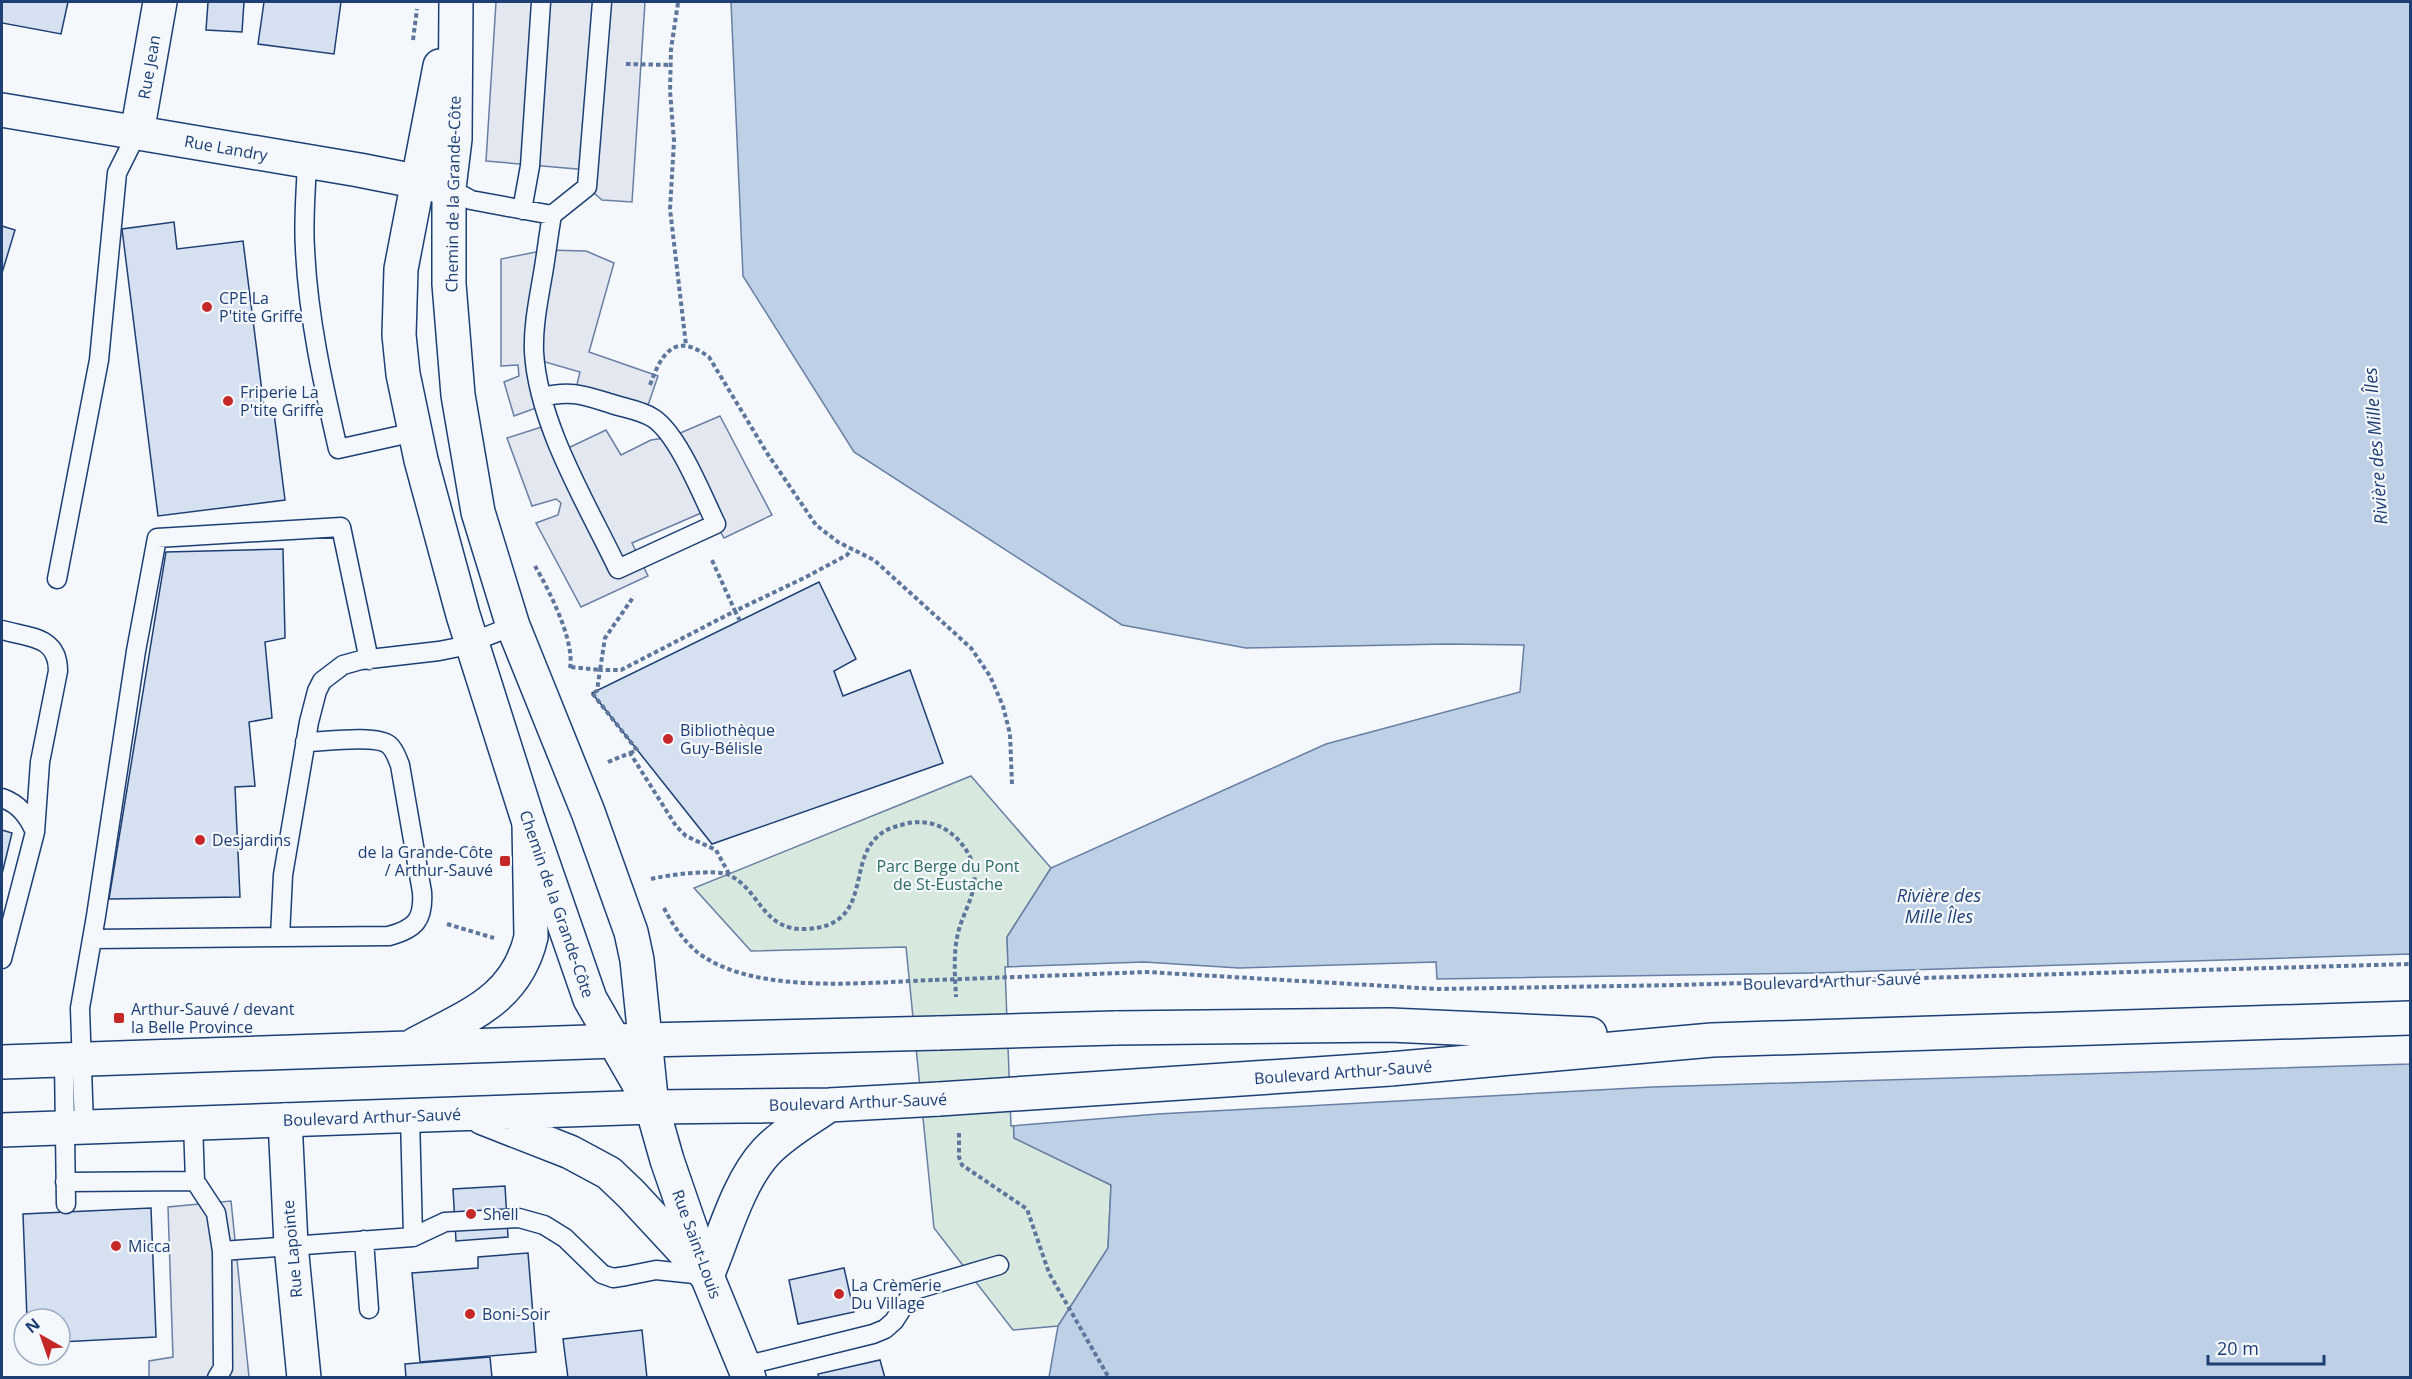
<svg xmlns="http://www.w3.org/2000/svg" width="2412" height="1379" viewBox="0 0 2412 1379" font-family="'Open Sans',sans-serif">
<rect width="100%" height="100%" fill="#f4f7fb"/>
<!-- green -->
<path fill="#d7e8df" stroke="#687fa3" stroke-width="1.5" d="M971,776L1051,868L1007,937L1014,1138L1111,1185L1108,1248L1058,1326L1013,1330L934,1228L906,947L751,951L694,888Z"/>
<!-- parking -->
<path fill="#e3e8f0" stroke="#687fa3" stroke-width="1.5" d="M496,2H645L632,202L602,200L587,187L588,170L486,161Z
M546,250L586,251L614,263L589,352L658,376L645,414L575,393L580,372L535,359L544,405L514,416L504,382L519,376L518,365L501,366V259Z
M720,416L772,515L724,538L708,510L632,543L648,576L581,607L536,523L558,515L561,503L556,499L532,506L507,438L551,424L562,451L606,430L621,455L651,440L671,437Z
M231,1201L249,1377H149V1361L173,1357L168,1207Z"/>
<!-- water -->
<path fill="#bed0e5" stroke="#687fa3" stroke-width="1.5" d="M731,2H2410V1377H1049L1058,1326L1108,1248L1111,1185L1014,1138L1007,937L1051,868L1326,744L1520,692L1524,645L1446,644L1246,648L1122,625L854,452L743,276Z"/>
<!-- pier -->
<path fill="#f4f7fb" stroke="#687fa3" stroke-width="1.5" d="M2410,954V1064L1652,1087L1158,1114L1011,1126L1005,967L1144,962L1239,968L1436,962L1437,979L1814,973Z"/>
<!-- building -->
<path fill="#d5e0f0" stroke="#1d3f73" stroke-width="1.5" d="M2,2H68L61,34L2,23Z
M208,2H244L242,32L206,30Z
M264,2H341L334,54L258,44Z
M174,222L177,249L243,241L265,415L274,413L285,500L158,516L122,229Z
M2,226L15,230L2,273Z
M283,549L285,638L265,642L272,718L249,722L255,786L235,787L240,897L109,899L166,552Z
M819,582L856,659L834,671L843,696L910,670L943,763L712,844L592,693Z
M2,830L12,833L2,874Z
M505,1186L508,1237L456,1241L453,1189Z
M151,1208L156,1337L60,1342V1319H27L23,1214Z
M528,1253L536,1352L420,1362L412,1273L478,1268V1257Z
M844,1268L854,1312L798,1324L789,1280Z
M642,1330L647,1378H568L563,1339Z
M490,1357L492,1378H406L405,1364Z
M880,1360L885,1378H819L818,1374Z"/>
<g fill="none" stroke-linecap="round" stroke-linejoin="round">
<!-- lane casing -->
<g stroke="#1d3f73" stroke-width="21">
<path id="lane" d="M307,162C306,191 303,220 305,249C308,317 323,384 338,449L415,432
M449,188L471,200L552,215C548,237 546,258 542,279C538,303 533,327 534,352C538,424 587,504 618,569L716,524C702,495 678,434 653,418C641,410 623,408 609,403C583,395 570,390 542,397
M522,210L530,166L541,2
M552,215L587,187L602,2
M57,579L99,360L117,173L137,133
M2,630C30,638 58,636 58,671L40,762L35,832L2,959
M2,798C19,804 28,816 35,832
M280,937L283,875L309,722L317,691L322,681L343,665L361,660L439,651L459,647L513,626
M92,939L389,936C415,929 424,920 422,892L400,765C397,758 395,750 389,745C376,734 322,742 305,742
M64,1060L66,1204
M193,1123L195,1181L216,1213L222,1251L413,1237L410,1116
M84,1127L80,1008L96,916L136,651L157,538L341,527L369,660
M65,1182L195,1181
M413,1237L445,1222L519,1218L544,1225L565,1238L602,1274L613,1278L626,1276L656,1270L704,1275
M364,1240L369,1309
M744,1366L873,1334L885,1329L894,1321L914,1290L999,1265
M217,1378L223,1368L222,1251"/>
</g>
<!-- street casing -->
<g stroke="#1d3f73" stroke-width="36">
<path id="street" d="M2,110L359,170L445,187
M137,133L160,2
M285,1120L291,1245L304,1378"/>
</g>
<!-- secondary casing -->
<g stroke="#1d3f73" stroke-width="36">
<path id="secondary" d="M456,2L455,139L449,188V284L458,395L478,512L513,626L588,812L631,932L637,960L652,1107L667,1160L707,1276L749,1378
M440,66L401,269L399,335L403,374L421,460L463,615L529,823L590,999L647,1098"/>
</g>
<!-- primary casing -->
<g stroke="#1d3f73" stroke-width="36">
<path id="primary" d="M1115,1028L1390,1025L1590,1034
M414,1045C467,1016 516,1001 531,937L529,823
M2,1062L645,1040L939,1033
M1390,1069L1712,1040L2410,1018
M483,1118L570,1152L609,1173L631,1194L707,1276C723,1238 738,1182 766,1152C784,1133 808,1120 829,1105
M2,1130L652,1107L829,1105L939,1099"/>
</g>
<!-- path -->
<path stroke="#5e769c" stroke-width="4" stroke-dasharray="4.5 3" stroke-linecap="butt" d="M678,3L671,49L670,91L674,141L670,209L686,345
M413,40L417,9
M626,64L671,65
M650,385C662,352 675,332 709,357L767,453L816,525L838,542L874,560L971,648L990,676L1003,706L1010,734L1012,784
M535,566C549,590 575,641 570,668
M740,621L735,611L806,577L847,555L852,549
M571,667L600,670L605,638L634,596
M630,753L637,750L592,693L597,691L600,670H621L735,611L711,558
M608,762L630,753L676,826L686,836L716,850L729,874
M651,879C666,875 718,868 731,876C761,892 763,931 806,929C873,926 847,864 877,837C884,830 893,827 901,825C930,816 955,829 969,855C984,885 965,905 958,933C953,954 955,976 956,997
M664,908C672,924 683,940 697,952C754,996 867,982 935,980
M447,924L494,938
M959,1133V1157L962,1165L1027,1209L1049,1273L1109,1378"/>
<!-- lane -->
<use href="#lane" stroke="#f4f7fb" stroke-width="18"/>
<!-- street -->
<use href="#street" stroke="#f4f7fb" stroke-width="33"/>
<!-- secondary -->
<use href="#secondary" stroke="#f4f7fb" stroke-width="33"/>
<!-- primary -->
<use href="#primary" stroke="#f4f7fb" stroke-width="33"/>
<!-- primary-bridge casing -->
<g stroke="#1d3f73" stroke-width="36" stroke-linecap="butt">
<path id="primary-bridge" d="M939,1033L1115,1028
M939,1099L1390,1069"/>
</g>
<!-- path-bridge -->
<path stroke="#5e769c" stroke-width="4" stroke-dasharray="4.5 3" stroke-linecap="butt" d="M935,980L1147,972L1437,989L1677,985L2410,964"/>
<!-- primary-bridge -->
<use href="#primary-bridge" stroke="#f4f7fb" stroke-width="33"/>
</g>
<!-- markers -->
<g fill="#c62828" stroke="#f4f7fb" stroke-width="2">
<circle cx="207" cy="307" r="6"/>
<circle cx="228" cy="401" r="6"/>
<circle cx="668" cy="739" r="6"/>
<circle cx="200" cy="840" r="6"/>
<rect x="499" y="855" width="12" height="12" rx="3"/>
<rect x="113" y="1012" width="12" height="12" rx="3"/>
<circle cx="471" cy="1214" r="6"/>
<circle cx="116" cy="1246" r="6"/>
<circle cx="839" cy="1294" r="6"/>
<circle cx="470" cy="1314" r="6"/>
</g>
<g text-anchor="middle" stroke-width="4.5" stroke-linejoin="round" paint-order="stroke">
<!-- street labels -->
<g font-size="16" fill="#1d3f73" stroke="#f4f7fb">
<text transform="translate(149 67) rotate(-80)" y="6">Rue Jean</text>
<text transform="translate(226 148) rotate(10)" y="6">Rue Landry</text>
<text transform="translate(453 194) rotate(-89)" y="6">Chemin de la Grande-Côte</text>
<text transform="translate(557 904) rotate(71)" y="6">Chemin de la Grande-Côte</text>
<text transform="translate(1832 981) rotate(-2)" y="6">Boulevard Arthur-Sauvé</text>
<text transform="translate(1343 1072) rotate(-4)" y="6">Boulevard Arthur-Sauvé</text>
<text transform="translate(858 1102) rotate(-2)" y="6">Boulevard Arthur-Sauvé</text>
<text transform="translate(372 1117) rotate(-2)" y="6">Boulevard Arthur-Sauvé</text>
<text transform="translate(697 1244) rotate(70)" y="6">Rue Saint-Louis</text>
<text transform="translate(292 1249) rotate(-95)" y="6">Rue Lapointe</text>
</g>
<!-- poi labels -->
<g font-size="16" fill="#1d3f73" stroke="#f4f7fb" text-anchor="start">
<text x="219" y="304">CPE La<tspan x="219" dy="18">P'tite Griffe</tspan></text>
<text x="240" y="398">Friperie La<tspan x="240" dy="18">P'tite Griffe</tspan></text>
<text x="680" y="736">Bibliothèque<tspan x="680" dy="18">Guy-Bélisle</tspan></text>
<text x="212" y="846">Desjardins</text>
<text x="493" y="858" text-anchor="end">de la Grande-Côte<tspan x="493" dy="18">/ Arthur-Sauvé</tspan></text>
<text x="131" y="1015">Arthur-Sauvé / devant<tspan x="131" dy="18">la Belle Province</tspan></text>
<text x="483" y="1220">Shell</text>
<text x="128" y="1252">Micca</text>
<text x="851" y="1291">La Crèmerie<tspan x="851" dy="18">Du Village</tspan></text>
<text x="482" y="1320">Boni-Soir</text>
</g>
<!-- park labels -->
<g font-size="16" fill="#2c6c60" stroke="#f4f7fb">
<text x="948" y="872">Parc Berge du Pont<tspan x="948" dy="18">de St-Eustache</tspan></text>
</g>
<!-- water labels -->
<g font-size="18" font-style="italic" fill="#1d3f73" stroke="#f4f7fb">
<text transform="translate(2376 446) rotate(-94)" y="6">Rivière des Mille Îles</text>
<text x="1939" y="902">Rivière des<tspan x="1939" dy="21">Mille Îles</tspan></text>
</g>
</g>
<!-- border -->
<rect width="2412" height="1379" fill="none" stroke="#1d3f73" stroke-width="6"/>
<!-- north arrow -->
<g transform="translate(42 1337) rotate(320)"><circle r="28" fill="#f4f7fb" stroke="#9eadc5" stroke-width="1.5"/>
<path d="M0-4.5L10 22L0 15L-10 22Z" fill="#c62828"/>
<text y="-9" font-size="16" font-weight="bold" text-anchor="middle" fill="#1d3f73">N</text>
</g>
<!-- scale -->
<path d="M2208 1355v9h116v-9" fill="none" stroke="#1d3f73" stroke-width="3"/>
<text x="2217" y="1355" font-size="18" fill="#1d3f73" stroke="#f4f7fb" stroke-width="4.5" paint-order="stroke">20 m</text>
</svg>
